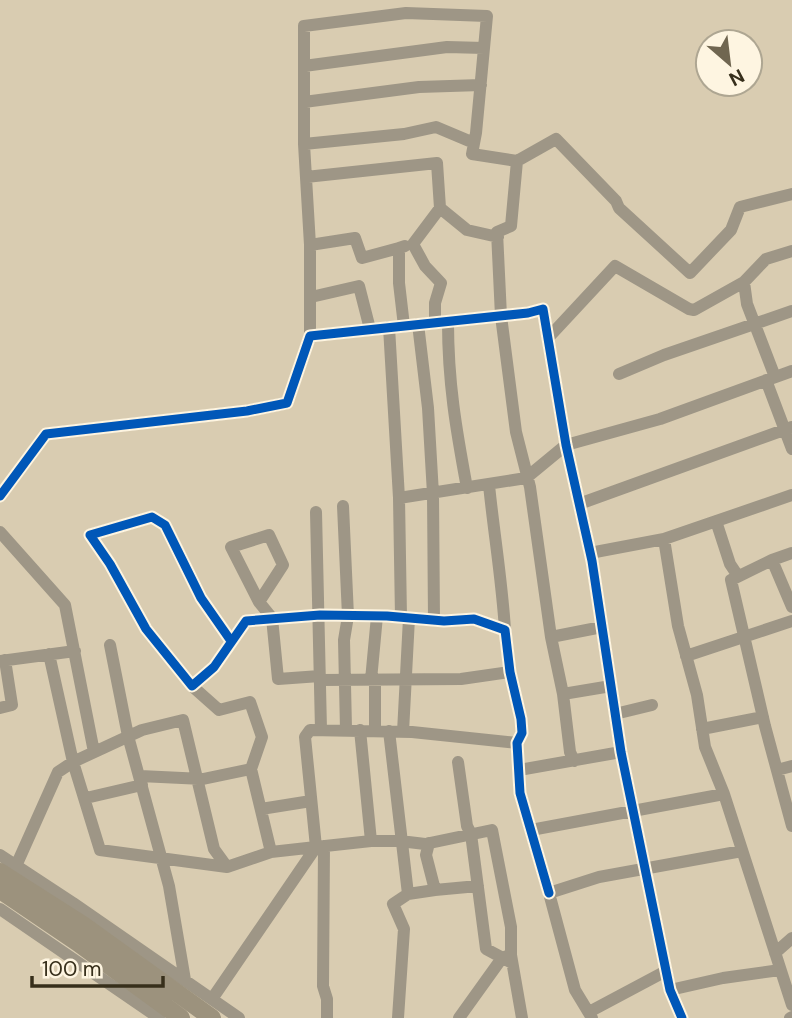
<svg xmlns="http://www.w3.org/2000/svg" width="792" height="1018" viewBox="0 0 792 1018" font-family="'DM Sans',sans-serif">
<rect width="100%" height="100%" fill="#d9ccb1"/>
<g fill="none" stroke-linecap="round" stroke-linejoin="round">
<!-- minor -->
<path stroke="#9e9686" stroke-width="12" d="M304,66L447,47L484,48
M304,102L419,87L481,85
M304,144L404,134L436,127L474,143
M517,161L556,139L616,201L619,208L690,273L731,230L740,207L792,194
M306,177L437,163L440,208L467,230L498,237
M310,245L355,238L362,258L399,248
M744,282L747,304L775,377
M311,297L359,286L370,329
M448,322C448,382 456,429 467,488
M435,323V303L441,283L425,266L413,244L440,208
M418,324L428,408L433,494L434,620
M404,326L399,283V248L405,246
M389,327L399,498L401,617
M310,336V245L304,144V26L406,13L487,16L476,133L472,154L517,161L511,226L497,232L501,316L516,432L530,487L551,637L563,694L570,752L574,761
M549,337L615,266L689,309L694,310L744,282L766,259L792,251
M619,374L664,355L792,311
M766,380L792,449
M489,485C494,534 502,581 505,630
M792,495L664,539L678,626L697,695L705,747L724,794L792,1005
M0,496L46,434L247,411L287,403L310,336L528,313L543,309L566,445L592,561L621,752L670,990L682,1018
M399,498L526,478L566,445L660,419L792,371
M579,504L792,427
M343,506L348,616L344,640L346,729
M316,512L321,730
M716,521L730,564L738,576
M0,532L65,605L94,752
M590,553L664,539
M792,553L772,560L792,607
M772,560L731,580L765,726L792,826
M259,602L231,547L269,535L283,565L259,602L272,618L278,679L320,676
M551,637L602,627
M231,641L201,598L165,525L152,517L90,535L110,564L146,629L192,686L214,667L246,621L320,615L387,616L444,621L474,619L505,630L510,672L521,719L522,733L517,743L520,793L549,893
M110,645L128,736L169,886L185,980
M49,654L73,762L100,850L227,867
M686,656L792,621
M0,661L75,651
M321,680L461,679L510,672
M371,680L377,616
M563,694L611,686
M0,708L12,705L5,660
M615,714L652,705
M702,729L763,717
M360,730L371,841H400L425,844L492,830L511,927V955L522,1018
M375,730V681
M389,731L408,894L435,890
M403,732L409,618
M458,762L467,826L471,834L486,949L512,963
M519,770L621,752
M777,770L792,766
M140,776L203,779L251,769L262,737L250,702L219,710L192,686
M86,798L142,785
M261,809L311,801
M531,830L724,794
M371,841L316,847L305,737L310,730L412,732L517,743
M429,843L426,855L435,890L478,886
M324,846L323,986L327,999V1018
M0,855L73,903L239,1018
M16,866L58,772L73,762L142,730L183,720L214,849L227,867L271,852
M0,909L159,1018
M775,953L792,938
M670,990L723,978L780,970
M212,999L316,847L271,852L251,769
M589,1012L666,971
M398,1018L404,929L393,904L408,894
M459,1018L502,958L507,956
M592,1018L575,990L549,893L599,877L742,851
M790,1018L792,1017"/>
<!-- highway -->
<path stroke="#9c927d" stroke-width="18" d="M0,872L83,925L212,1018
M0,890L77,942L181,1018"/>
<!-- cycleway casing -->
<g stroke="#fef5e1" stroke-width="13">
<path id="cycleway" d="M0,496L46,434L247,411L287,403L310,336L528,313L543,309L566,445L592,561L621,752L670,990L682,1018
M231,641L201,598L165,525L152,517L90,535L110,564L146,629L192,686L214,667L246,621L320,615L387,616L444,621L474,619L505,630L510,672L521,719L522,733L517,743L520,793L549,893"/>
</g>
<!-- cycleway -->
<use href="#cycleway" stroke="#0057b8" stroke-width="9"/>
</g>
<!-- north arrow -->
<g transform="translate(729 63) rotate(152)"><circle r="33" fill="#fef5e1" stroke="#aea692" stroke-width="2"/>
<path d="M0-5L12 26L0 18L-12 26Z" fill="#706650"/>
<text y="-10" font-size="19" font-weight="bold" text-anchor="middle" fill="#372f1b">N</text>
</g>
<!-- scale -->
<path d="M32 976v10h131v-10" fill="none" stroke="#372f1b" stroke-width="3.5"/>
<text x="42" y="976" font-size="21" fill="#372f1b" stroke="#fef5e1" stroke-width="5" paint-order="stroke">100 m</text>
</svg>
